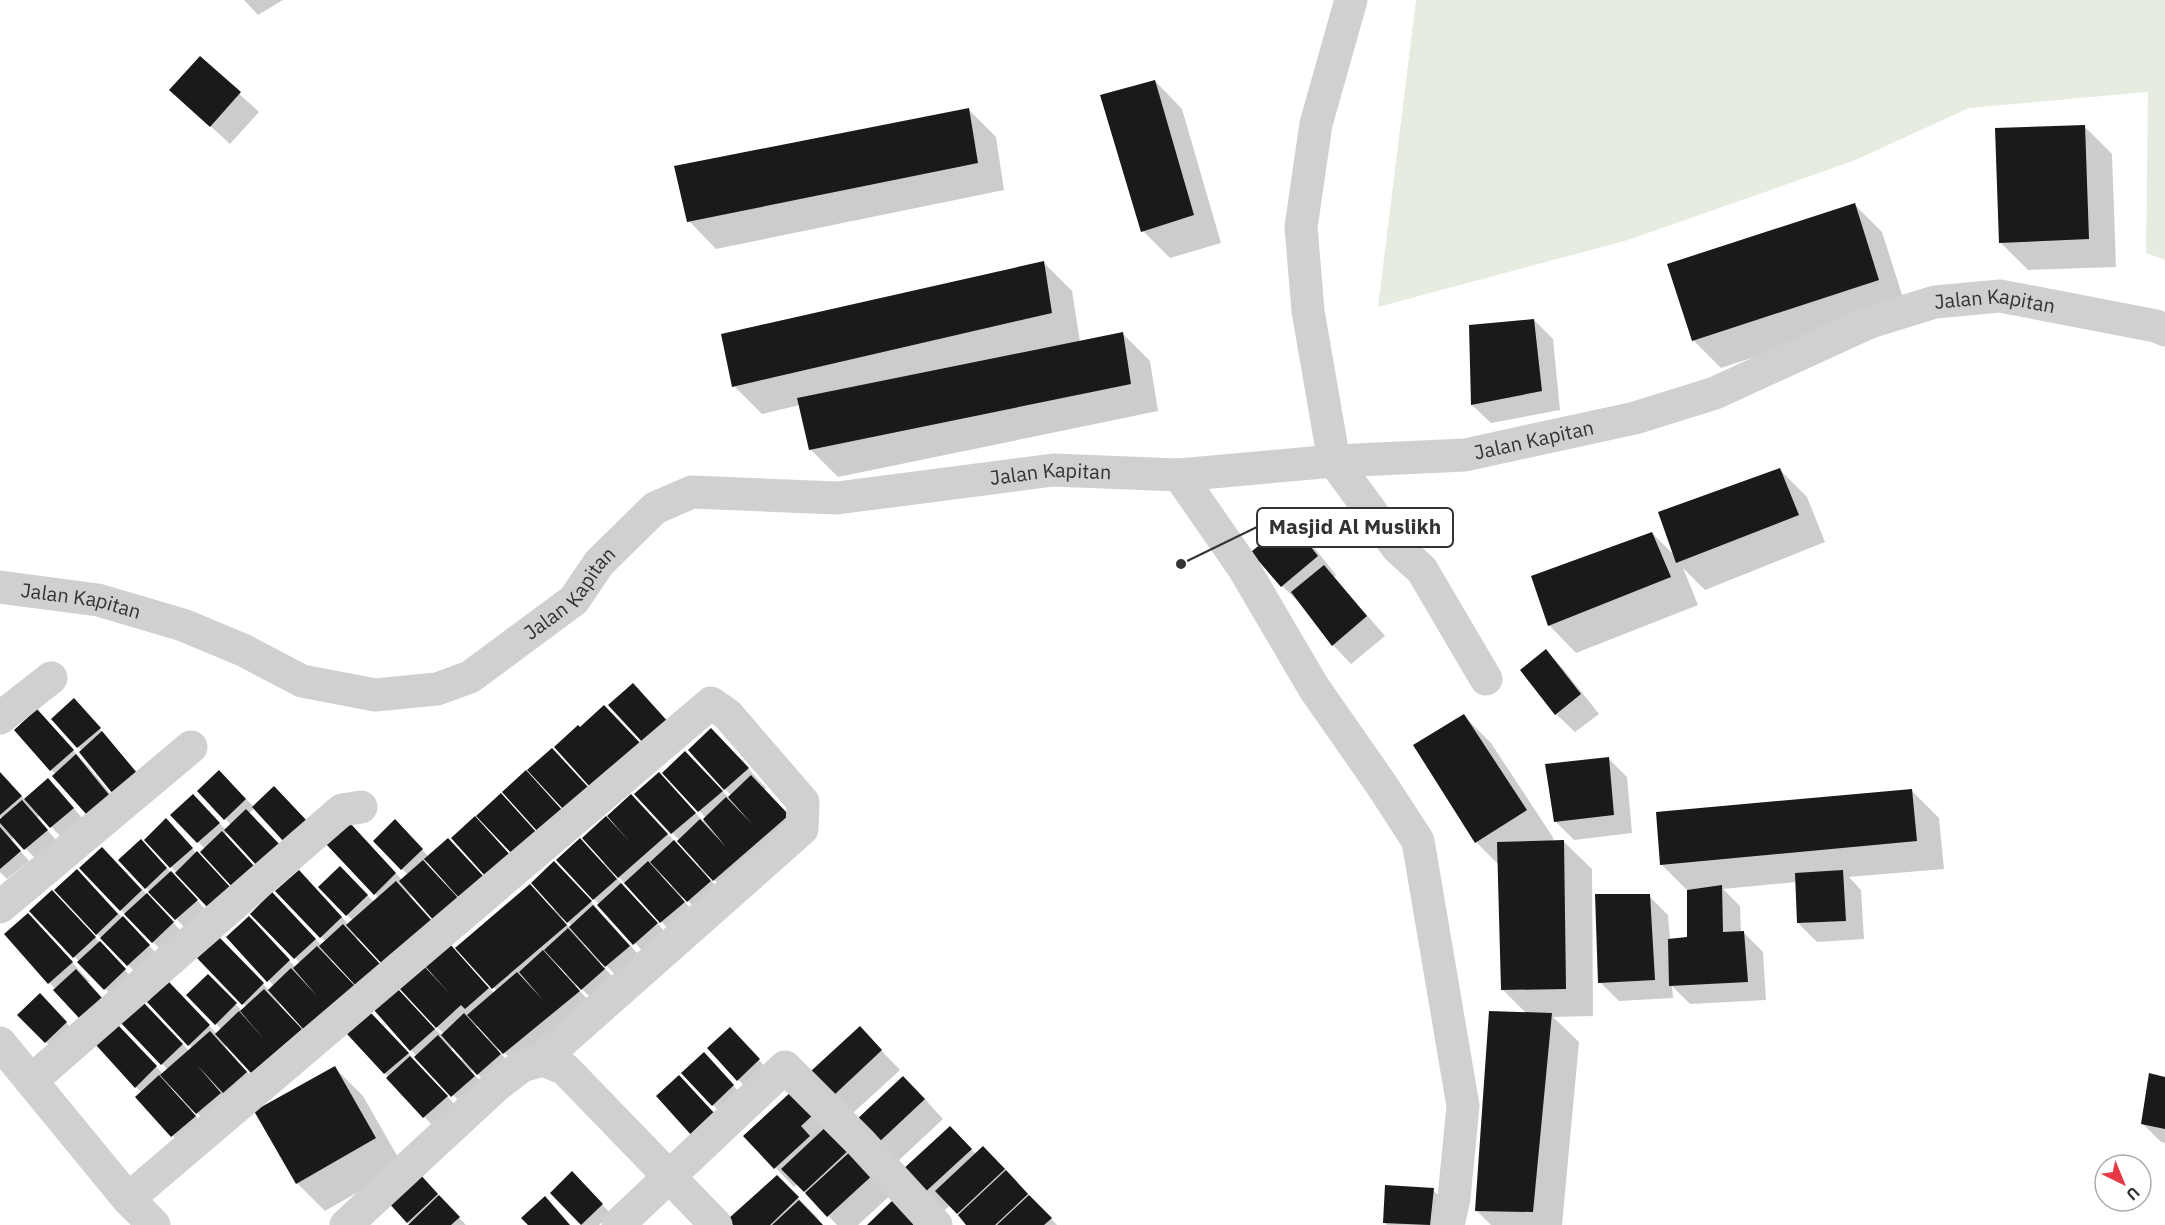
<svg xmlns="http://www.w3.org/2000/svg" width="2165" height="1225" viewBox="0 0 2165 1225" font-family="'IBM Plex Sans',sans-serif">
<rect width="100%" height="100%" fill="#fff"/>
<!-- green -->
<path fill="#e6ecdf" d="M1416,0H2165V260L2146,253L2148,92L1969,108L1853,161L1628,240L1378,307Z"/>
<!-- shadow -->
<path fill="#0003" fill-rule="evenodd" d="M244,0H283L258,15Z
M200,58L259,112L230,144L171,90Z
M1155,81L1182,109L1221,243L1170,258L1143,231Z
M968,109L996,137L1004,190L716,249L689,221Z
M2085,127L2112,154L2116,267L2028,270L2000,242Z
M1854,204L1882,232L1906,307L1721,368L1693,340Z
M1044,263L1072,291L1080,342L1122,333L1150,361L1158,411L838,477L810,449L800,405L762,414L734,386Z
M1534,320L1553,339L1560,410L1491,423L1472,405Z
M1780,470L1807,497L1825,542L1705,590L1683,568L1698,605L1576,653L1549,625L1652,533L1675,556Z
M1290,522L1309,541L1336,575L1334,577L1385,636L1351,664L1333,645L1301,604L1282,586Z
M1546,651L1564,670L1599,714L1575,732L1556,714Z
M83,709L108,739L154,792L82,751L53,719Z
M37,711L91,770L128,815L56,774L51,770Z
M1463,715L1491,743L1554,839L1549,842H1564L1592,869L1593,1016L1553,1017L1579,1042L1562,1225H1491L1477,1211L1527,1014L1503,990L1499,865L1477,843L1415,746Z
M730,749L766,788L764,790L806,834L733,898L709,875L707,876L729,900L707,920L683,896L681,898L702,921L680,941L615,873L613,874L675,943L653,962L594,899L580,840L604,864L616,826L609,816L650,815L698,866L700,864L679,840L636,794L677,793L703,821L706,818L664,773L704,771L729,798L731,795L725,789ZM663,874L673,885L671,887L661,876Z
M1608,758L1627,777L1632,833L1574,840L1555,821Z
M0,773L25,800L57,789L82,818L60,836L40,815L37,818L56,840L35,858L14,837L11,840L29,861L7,879L0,872V821L3,819L0,816Z
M228,781L255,808L224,836L205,849L172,815L202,805L226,830L231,825L200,791Z
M1912,791L1939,818L1944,869L1849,877L1861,890L1864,939L1817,942L1798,923L1797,882L1723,889L1740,906L1741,933H1744L1763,952L1766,1000L1690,1004L1672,986L1673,998L1619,1001L1600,982L1649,896L1668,915L1670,940L1688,938V891L1661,864Z
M175,830L197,854L210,908L146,840Z
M404,831L429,857L457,894L455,896L412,894L410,897L447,944L496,995L497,991L457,949L530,886L553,910L573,882L648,965L625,985L602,961L600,963L623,988L601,1008L577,984L575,986L598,1010L523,1072L500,1048L498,1050L519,1074L496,1093L473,1069L471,1071L493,1095L471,1114L411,1050L416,1009L442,1036L444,1034L437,1027L420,970L359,937L330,961L372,1006L281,1003L279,1006L319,1049L271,1091L227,1045L225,1047L265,1091L216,1132L193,1109L191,1111L214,1135L191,1155L137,1097L142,1093L136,1087V1045L163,1074L168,1070L123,1023H162L190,1052L193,1049L149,1003H187L217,1034L222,1030L189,996L208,976L242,1011L247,1007L200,958L220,940L269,990L274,986L228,937H268L296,968L301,964L252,914L291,913L322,946L326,942L277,891H318L348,924L353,921L320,887L340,868L374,902L379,898L329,845L369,844L402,880L408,875L375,841ZM428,862L448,883L446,885L425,864ZM564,917L572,926L570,928L562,919ZM586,943L593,952L592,953L584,945ZM425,963L434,976L432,977L421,966ZM560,965L568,974L566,976L558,967ZM479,1025L490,1037L488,1039L476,1027ZM453,1047L464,1059L462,1060L451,1050ZM174,1087L184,1099L182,1100L171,1089Z
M150,850L206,910L185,928L120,861Z
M121,867L182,932L162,951L121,910Z
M96,890L158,955L137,974L97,934Z
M31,911H71L134,980L114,998Z
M46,934L90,982L56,989L49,983Z
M49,1005L75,1032L55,1051L20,1015Z
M390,1033L465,1116L442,1136L349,1034Z
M739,1038L768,1070L747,1089L709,1048Z
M878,1047L900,1070L853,1113L834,1095Z
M713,1063L742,1095L722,1114L713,1105Z
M335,1068L363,1096L403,1166L325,1211L297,1183Z
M2165,1078V1143L2161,1142L2142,1123Z
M792,1093L894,1192L858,1225H837L798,1184L794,1187L745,1136Z
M922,1096L943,1119L897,1162L878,1143Z
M950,1128L976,1154L1002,1166L1057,1225H969L950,1205L943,1212L924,1193Z
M777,1177L817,1217L822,1225H735Z
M581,1182L611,1214L599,1225H582L552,1193Z
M427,1183L466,1225H411L389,1202Z
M1433,1190L1452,1209L1450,1225H1387L1384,1222Z"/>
<!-- building -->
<path fill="#1a1a1a" d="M200,56L241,92L210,127L169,90Z
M1155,80L1194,215L1141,232L1100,95Z
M969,108L978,163L687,222L674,166Z
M2085,125L2089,239L1999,243L1995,128Z
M1855,203L1879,280L1692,341L1667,264Z
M1044,261L1052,313L732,387L721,334Z
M1534,319L1542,391L1471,405L1469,325Z
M1123,332L1131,384L809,450L797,398Z
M1780,468L1799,515L1676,563L1658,512Z
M1290,520L1318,556L1281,587L1251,552Z
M1652,532L1671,577L1548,626L1531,576Z
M1324,565L1367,616L1332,646L1291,592Z
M1546,649L1581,694L1555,715L1520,670Z
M633,683L670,724L645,745L608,705Z
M74,698L101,728L77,748L51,719Z
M604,705L642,745L590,787L554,747L578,725L580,727Z
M37,709L74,750L50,771L14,730Z
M1464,714L1527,810L1475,843L1413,745Z
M711,728L749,768L724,790L688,750Z
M102,731L137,773L113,794L79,752Z
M552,748L589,788L564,810L527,770Z
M685,751L723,791L698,812L662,773Z
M76,754L110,796L87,815L52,776Z
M1609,757L1614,815L1554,822L1545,764Z
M219,770L246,799L224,820L197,791Z
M526,770L563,811L538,832L502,792Z
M0,772L22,796L0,815Z
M659,772L696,813L671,834L634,794Z
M751,775L789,815L713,881L677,841L700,819L726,847L703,819L726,797L752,824L728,797Z
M48,778L74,808L50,828L24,799Z
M274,786L309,823L286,844L252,807Z
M1912,789L1917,841L1660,865L1656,812Z
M501,793L538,834L513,855L476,816Z
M193,794L220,823L197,843L170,815Z
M631,794L668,834L618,878L582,838L606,816L631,843L607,816Z
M22,800L48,830L24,850L0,823V819Z
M246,809L282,847L259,868L224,830Z
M475,816L512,857L487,878L451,838Z
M166,818L193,848L170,868L144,840Z
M395,819L423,849L401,870L373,841Z
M350,823L396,873L374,895L326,844Z
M0,827L21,851L0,869Z
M222,831L257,869L234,889L200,852Z
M448,838L485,878L461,900L424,859Z
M580,838L617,879L593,900L556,860Z
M141,839L167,868L145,889L118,860Z
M674,840L711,881L687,902L650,862Z
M1564,840L1566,989L1501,990L1497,842Z
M102,847L142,890L120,911L79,868Z
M197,851L231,888L209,909L175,873Z
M423,860L460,900L435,922L399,881Z
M554,861L592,901L567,923L531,883Z
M648,861L685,902L660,923L624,883Z
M340,866L368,895L346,916L318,887Z
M77,869L118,914L96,935L54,890Z
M299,870L342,917L320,938L275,891Z
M1843,870L1846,921L1797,923L1795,873Z
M171,871L198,900L175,920L148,892Z
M396,881L433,922L382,964L346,925Z
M621,883L658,923L633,945L597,905Z
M530,884L567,925L492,989L455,948Z
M1722,885L1723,932L1744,931L1748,982L1669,986L1668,939L1687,937V890Z
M52,890L96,937L73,958L29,911Z
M272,892L316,939L294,959L250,914Z
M147,893L174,922L152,943L124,914Z
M1595,894H1650L1655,980L1598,983Z
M593,905L630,946L605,967L569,927Z
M28,913L73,962L48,984L4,934Z
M123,916L150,945L127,966L100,938Z
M249,916L290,960L267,982L226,937Z
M343,924L380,964L356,986L319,946Z
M568,928L605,969L581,990L544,950Z
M220,938L264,983L242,1005L197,958Z
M100,941L126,969L104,990L77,962Z
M449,943L489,988L465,1009L461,1005L436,1028L399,988L423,965L451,995L424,965Z
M317,946L355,986L304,1030L268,990L291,968L317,996L293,968Z
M543,950L580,991L503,1054L467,1015L517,972L543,1000L519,972Z
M76,969L102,998L80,1019L53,990Z
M208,974L237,1003L215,1025L186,995Z
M169,982L210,1025L188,1046L147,1002Z
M397,988L435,1029L410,1051L374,1010Z
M264,989L302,1029L251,1073L215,1034L239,1011L264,1039L240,1011Z
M40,993L67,1022L45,1043L17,1015Z
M143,1002L183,1044L161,1065L121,1023Z
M1489,1011L1552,1013L1533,1212L1475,1211Z
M371,1013L409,1053L384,1074L347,1034Z
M464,1013L501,1054L477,1075L441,1035Z
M117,1024L157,1066L135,1088L96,1045Z
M860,1026L882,1050L833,1096L811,1071Z
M730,1027L760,1059L737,1081L707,1048Z
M210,1031L247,1072L223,1093L197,1065L221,1093L196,1114L160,1075Z
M438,1035L475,1076L451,1097L414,1057Z
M704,1052L734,1085L712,1106L681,1073Z
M410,1056L448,1096L423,1118L386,1078Z
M335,1066L376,1138L296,1184L254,1111Z
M2149,1073L2165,1077V1129L2141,1124Z
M159,1075L196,1116L171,1137L135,1097Z
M679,1075L716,1115L693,1137L656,1096Z
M903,1076L925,1099L877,1144L855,1121Z
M792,1091L814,1114L801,1126L810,1136L774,1169L743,1136Z
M830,1123L852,1147L804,1192L781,1169Z
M950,1126L972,1149L923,1194L901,1171Z
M983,1146L1005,1169L957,1214L935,1191Z
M854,1148L876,1172L827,1217L805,1193Z
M1006,1170L1028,1194L995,1225H966L958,1215Z
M572,1171L603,1204L581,1225L550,1193Z
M418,1172L438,1194L407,1223L387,1201Z
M777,1175L799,1197L770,1225H733L728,1219Z
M1385,1185L1434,1188L1430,1225L1383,1223Z
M439,1195L460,1217L451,1225H408Z
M1029,1195L1052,1218L1044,1225H997Z
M545,1196L570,1225H528L521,1218Z
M894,1199L916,1222L913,1225H867Z
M799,1200L823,1225H772Z"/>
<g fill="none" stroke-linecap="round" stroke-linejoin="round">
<!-- minor -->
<g stroke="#d0d0d0" stroke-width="33">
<path d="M1351,0L1316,124L1301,227L1308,311L1334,461L1397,547L1422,570L1486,679"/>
<path d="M1179,475L1243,567L1314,688L1381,784L1418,841L1463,1106L1454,1198L1448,1225"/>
<path id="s1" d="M0,587L98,600L183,625L243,650L302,681L375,695L437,689L470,677L574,600L599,563L655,508L692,492L837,498L1053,470L1179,475L1334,461L1465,455L1635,418L1715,393L1870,322L1935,302L2000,296L2156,326L2165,330"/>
<path d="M0,718L51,678"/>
<path d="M0,907L191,747"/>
<path d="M0,1043L128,1199L154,1225"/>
<path d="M31,1081L342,810L361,807"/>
<path d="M128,1199L711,703L728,715L803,802L802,829L540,1061"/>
<path d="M346,1225L496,1086L522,1066L543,1060L565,1069L716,1225"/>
<path d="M618,1225L785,1067L861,1143L936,1225"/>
</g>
</g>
<g text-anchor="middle" stroke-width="6" stroke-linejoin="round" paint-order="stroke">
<!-- street labels -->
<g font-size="20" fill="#333" stroke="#fff">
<text dy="7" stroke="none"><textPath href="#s1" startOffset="2116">Jalan Kapitan</textPath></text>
<text dy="7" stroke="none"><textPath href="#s1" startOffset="1630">Jalan Kapitan</textPath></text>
<text dy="7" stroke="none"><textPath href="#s1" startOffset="1144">Jalan Kapitan</textPath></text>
<text dy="7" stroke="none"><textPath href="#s1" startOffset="622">Jalan Kapitan</textPath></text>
<text dy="7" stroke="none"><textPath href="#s1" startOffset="82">Jalan Kapitan</textPath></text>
</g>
</g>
<!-- callouts -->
<path fill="none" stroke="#333" stroke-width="2" d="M1181 564L1257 527"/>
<circle fill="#333" stroke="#fff" stroke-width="2" cx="1181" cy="564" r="6"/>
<rect fill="#fff" stroke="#333" stroke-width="2" x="1257" y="508" width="196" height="39" rx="6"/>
<g font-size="21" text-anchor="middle" font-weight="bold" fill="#333">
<text x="1355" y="534">Masjid Al Muslikh</text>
</g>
<!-- north arrow -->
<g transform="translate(2123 1183) rotate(137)"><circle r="28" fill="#ffffff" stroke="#adadad" stroke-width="1.5"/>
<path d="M0-4.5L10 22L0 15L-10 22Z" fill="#e63946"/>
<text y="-9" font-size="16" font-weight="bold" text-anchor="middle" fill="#333333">U</text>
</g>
</svg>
